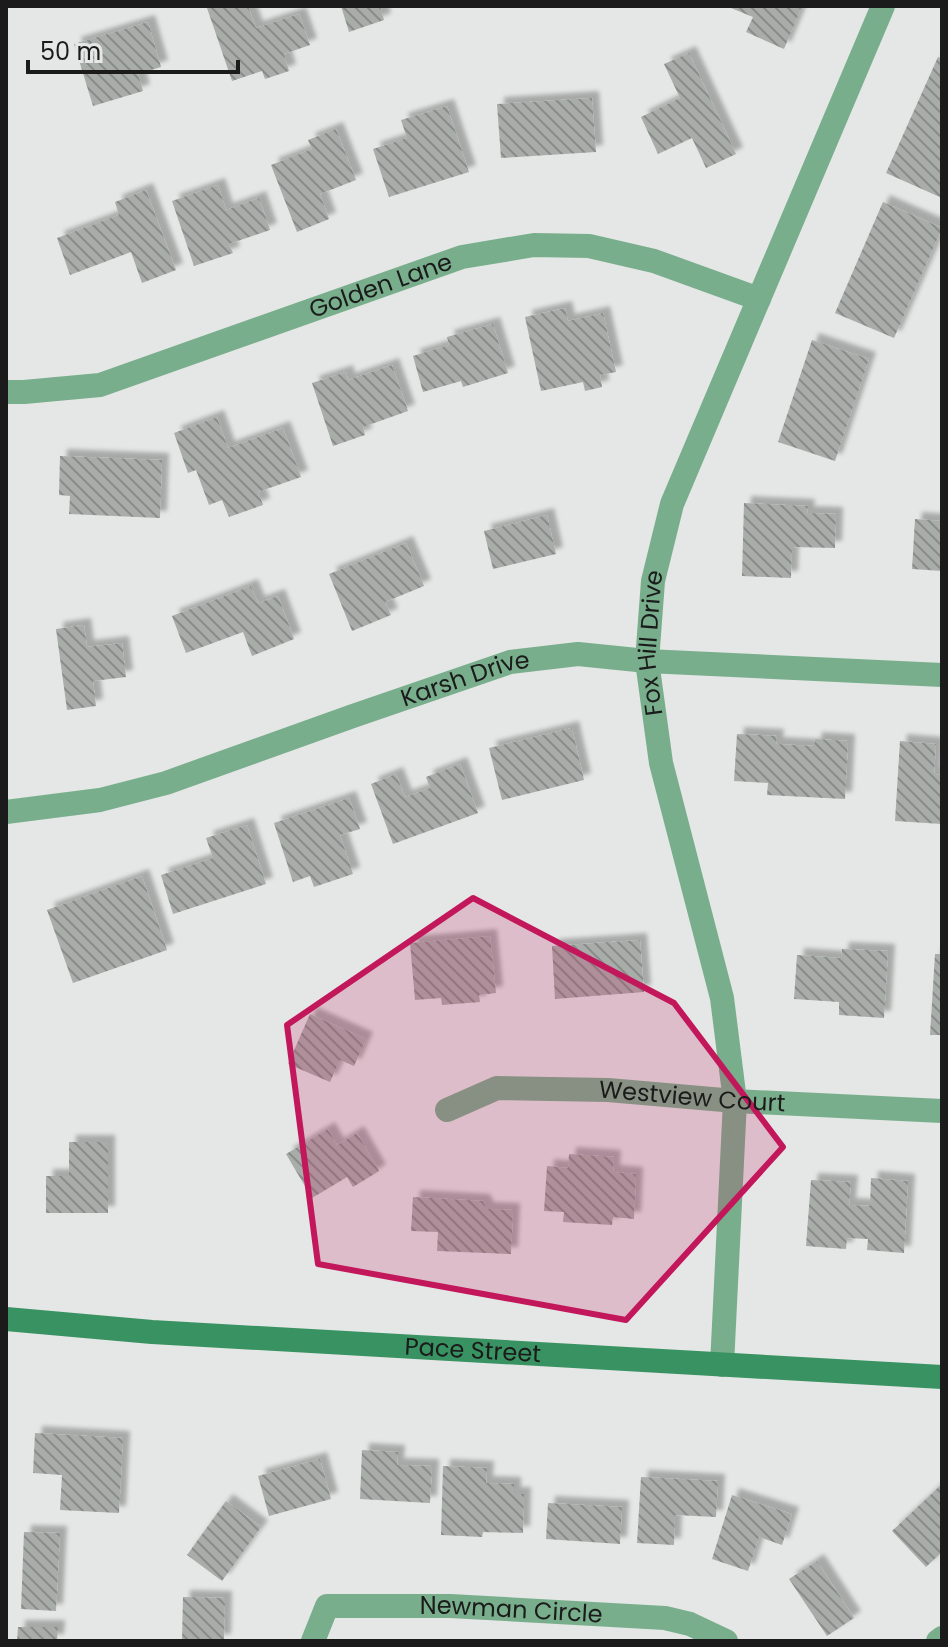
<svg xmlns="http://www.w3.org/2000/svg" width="948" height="1647" viewBox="0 0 948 1647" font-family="Poppins,sans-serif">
<defs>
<pattern id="building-back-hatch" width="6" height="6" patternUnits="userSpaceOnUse" patternTransform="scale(2)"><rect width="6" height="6" fill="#a9adaa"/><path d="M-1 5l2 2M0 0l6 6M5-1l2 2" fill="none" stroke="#898c8a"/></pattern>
<filter id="shadow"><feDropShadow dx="7" dy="-7" stdDeviation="2" flood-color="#0004"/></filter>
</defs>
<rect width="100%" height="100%" fill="#e4e7e5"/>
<!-- building -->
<path fill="url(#building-back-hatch)" filter="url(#shadow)" d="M212,6H248L256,28L299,14L310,45L284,54L289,71L265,79L262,71L232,81L207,8Z
M341,6H380L384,20L349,32Z
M726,6H802L784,49L746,32L753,17Z
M148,22L161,67L138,74L143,91L93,106L74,44Z
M689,53L736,154L706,168L692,138L658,154L641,117L680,98L664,64Z
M938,57L942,59V198L886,173Z
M592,98L596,152L501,158L497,104Z
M447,106L469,172L389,197L373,149L407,138L401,120Z
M336,129L356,180L320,194L329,219L297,232L271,165L312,149L308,140Z
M218,185L226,210L259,198L270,230L229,244L233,253L194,266L172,201Z
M146,190L176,270L142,283L131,252L70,275L57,238L119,215L115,202Z
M883,202L942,228L894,338L835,313Z
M565,308L568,321L603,313L616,372L600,375L602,387L585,391L583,382L541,391L525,317Z
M493,324L508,373L463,387L461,381L423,392L413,356L449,345L447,337Z
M812,340L869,359L835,461L778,442Z
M392,365L408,411L363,427L365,435L333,446L312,383L346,372L348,380Z
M217,417L228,448L283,428L301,477L258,492L263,505L229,517L222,500L209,505L196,470L188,473L174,433Z
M60,456L162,460L160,518L69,514L70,496L59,495Z
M744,503L808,506L807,513L836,514L835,548L792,547L791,578L742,576Z
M547,515L556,554L493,569L484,531Z
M915,519L942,521V571L912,569Z
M406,543L424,586L385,602L391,615L352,631L329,574Z
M251,586L258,603L278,596L294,639L252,656L243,632L186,653L172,616Z
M84,625L87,647L122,643L126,677L93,681L96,706L67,710L56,629Z
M572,728L584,780L502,800L489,748Z
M737,734L777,736L776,744L814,746L815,739L848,741L845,799L767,795L768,783L734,781Z
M900,741L936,744L934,774L942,775V824L895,821Z
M460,764L478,813L393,844L371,784L396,774L405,797L430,788L426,777Z
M349,798L360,829L340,835L353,874L314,887L310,876L293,882L274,823Z
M247,825L266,884L173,914L161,875L213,858L206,838Z
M142,876L167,950L73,983L47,910Z
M490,936L496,993L479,995L480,1002L442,1005L441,998L415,1000L410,943Z
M640,940L644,992L555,999L552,946Z
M842,949L888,951L884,1018L839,1015V1002L794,999L797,955L841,958Z
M935,954H942V1035H930Z
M310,1014L366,1039L354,1066L340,1060L330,1082L288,1064Z
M328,1129L337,1145L357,1133L379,1171L353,1187L347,1177L312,1198L286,1154Z
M69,1142H108V1213H46V1176H69Z
M569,1154L614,1157L613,1172L636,1174L634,1219L613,1217L612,1225L563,1222L564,1212L544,1211L547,1166L568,1168Z
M871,1178L908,1181L904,1253L867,1250L868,1239L847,1238L846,1249L806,1246L811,1180L851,1182L849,1205L870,1206Z
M413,1197L483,1201L487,1209L513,1210L511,1254L437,1251L438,1232L411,1231Z
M35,1433L123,1438L119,1513L60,1510L62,1475L33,1473Z
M362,1450L398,1452L397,1465L432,1466L430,1503L360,1499Z
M320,1459L331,1499L269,1516L258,1476Z
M443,1466L487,1468L486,1483L514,1484V1494H524L523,1533L483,1532L482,1537L441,1535Z
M641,1477L718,1481L716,1517L675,1515L674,1545L637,1543Z
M942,1484V1552L926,1567L892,1531Z
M732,1495L792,1514L782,1545L759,1537L748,1571L712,1559Z
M226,1501L261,1527L222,1581L187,1555Z
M548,1503L622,1507L620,1544L546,1539Z
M24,1532L60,1533L56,1611L21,1609Z
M817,1561L854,1618L827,1636L789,1579Z
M183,1597L225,1598L224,1641H182Z
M18,1627H58L57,1641H17Z"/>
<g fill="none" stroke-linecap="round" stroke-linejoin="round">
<!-- minor -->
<g stroke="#79ae8d" stroke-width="24">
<path id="s1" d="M6,392H24L100,385L462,257L534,245L589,246L654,261L759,299"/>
<path id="s2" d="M6,812L100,800L166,783L353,716L510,662L578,654L647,661L942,675"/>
<path id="s3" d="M447,1110L497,1088L608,1090L735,1101L942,1111"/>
<path id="s4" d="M722,1365L735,1101L722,998L661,763L647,661L653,581L672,504L883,6"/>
<path id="s5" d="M313,1641L327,1606H450L665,1618L690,1624L726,1641"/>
<path d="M938,1641L942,1638"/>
</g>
<!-- secondary -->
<path stroke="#399262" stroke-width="24" id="s6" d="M6,1319L152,1332L942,1377"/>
</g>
<!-- marked area -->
<path fill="#c2185b" fill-opacity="0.2" stroke="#c2185b" stroke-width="6" stroke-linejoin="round" d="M473,898L674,1003L783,1147L626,1320L318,1264L287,1025Z"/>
<g text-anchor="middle" stroke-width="6" stroke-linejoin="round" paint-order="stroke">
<!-- street labels -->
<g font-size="24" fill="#1a1b1a" stroke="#e4e7e5">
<text dy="8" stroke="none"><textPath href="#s1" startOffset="392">Golden Lane</textPath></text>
<text dy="8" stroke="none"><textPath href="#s4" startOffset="732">Fox Hill Drive</textPath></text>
<text dy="8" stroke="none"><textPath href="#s2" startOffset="480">Karsh Drive</textPath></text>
<text dy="8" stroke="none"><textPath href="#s3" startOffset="250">Westview Court</textPath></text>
<text dy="8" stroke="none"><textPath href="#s6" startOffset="468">Pace Street</textPath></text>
<text dy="8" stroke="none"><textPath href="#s5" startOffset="222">Newman Circle</textPath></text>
</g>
</g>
<!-- border -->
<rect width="948" height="1647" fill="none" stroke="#1a1b1a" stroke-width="16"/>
<!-- scale -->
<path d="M28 60v12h210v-12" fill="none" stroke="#1a1b1a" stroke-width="4"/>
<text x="40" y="60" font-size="24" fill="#1a1b1a" stroke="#e4e7e5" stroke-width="6" paint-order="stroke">50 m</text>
</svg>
